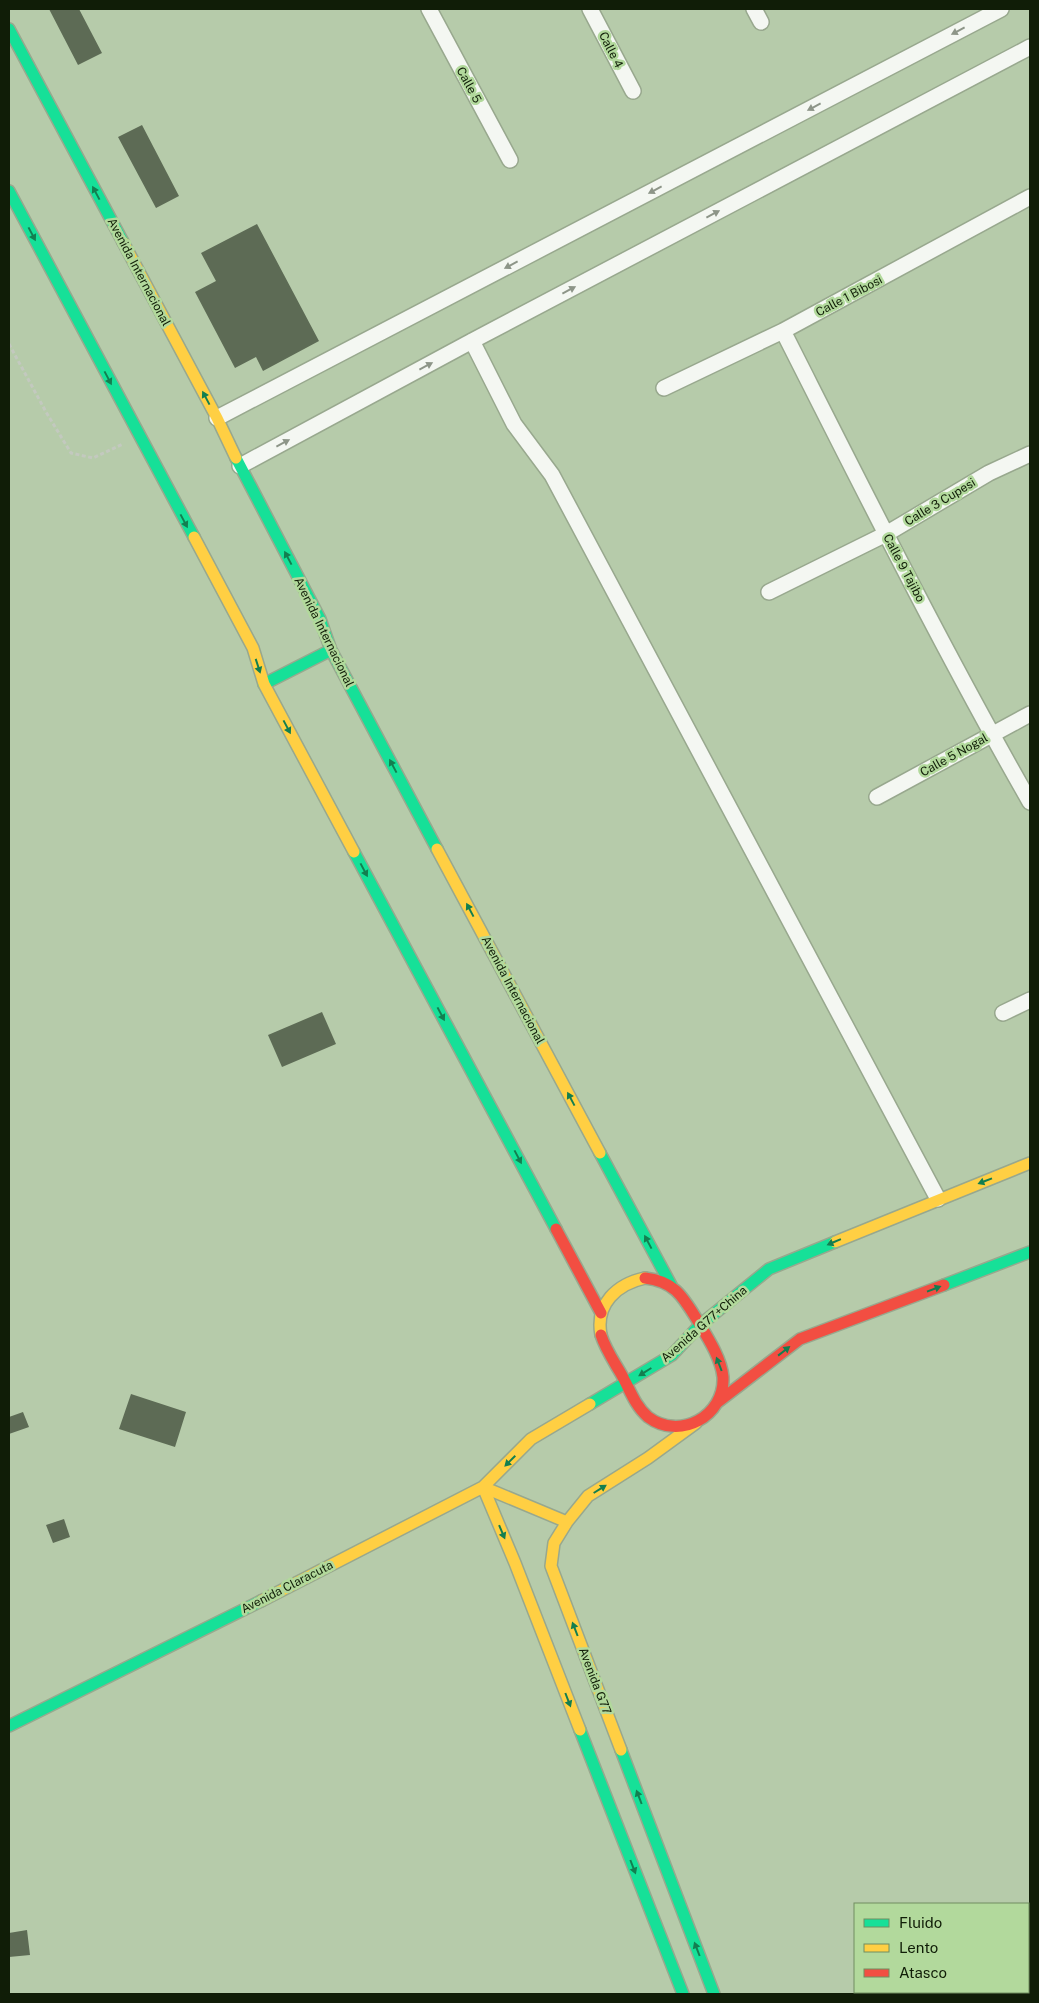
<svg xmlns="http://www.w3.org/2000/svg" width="1039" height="2003" viewBox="0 0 1039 2003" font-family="'Public Sans',sans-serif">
<rect width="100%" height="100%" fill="#b6cbaa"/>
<!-- building -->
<path fill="#5d6b55" d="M49,9H79L102,53L78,65Z
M142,125L179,196L156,208L118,137Z
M257,224L319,341L263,371L256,357L235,368L195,292L216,281L201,253Z
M322,1012L336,1044L282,1067L268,1035Z
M131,1394L186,1412L175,1447L119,1429Z
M23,1412L29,1427L9,1434V1417Z
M64,1519L70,1537L53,1543L46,1525Z
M27,1930L30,1955L9,1957V1933Z"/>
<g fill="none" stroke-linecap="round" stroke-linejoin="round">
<!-- street casing -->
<g stroke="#98a88e" stroke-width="18">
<path id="street" d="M429,9L510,160
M590,9L633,91
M754,9L761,22
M783,331C863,489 942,648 1030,802
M472,341L514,424L552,475L938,1199
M664,388L783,331L1030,197
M217,418L1001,9
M240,466L472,341L1030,47
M769,592L886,534L989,473L1030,454
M877,797L1030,714
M1003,1013L1030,1000"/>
</g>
<!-- fast casing -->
<g stroke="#98a88e" stroke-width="14">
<path id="fast" d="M9,29L123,242
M9,191L194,537
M236,458L320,619L331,650L437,849
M264,684L331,650
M354,852L556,1229
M600,1153L671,1285
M944,1285L1030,1252
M590,1404L672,1355L699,1326L769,1269L835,1242
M9,1726L261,1601
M580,1730L683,1994
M621,1750L714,1994"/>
</g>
<!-- slow casing -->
<g stroke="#98a88e" stroke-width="14">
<path id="slow" d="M123,242L217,418L236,458
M194,537L253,648L264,684L354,852
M437,849L600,1153
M835,1242L1030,1163
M601,1335C595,1304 617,1284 645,1278
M261,1601L483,1487L567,1522
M580,1730L515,1563L483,1487L531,1439L590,1404
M621,1750L551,1566L554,1543L567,1522L588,1496L648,1458L696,1423"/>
</g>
<!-- jam casing -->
<g stroke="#98a88e" stroke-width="14">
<path id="jam" d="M556,1229L601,1313
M601,1335C605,1348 613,1360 620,1372C629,1387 634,1405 648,1417C680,1441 725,1416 723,1377C721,1357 706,1335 696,1318C682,1295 673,1281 645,1278
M718,1402L800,1339L944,1285"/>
</g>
<!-- path -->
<path stroke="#c3c9bf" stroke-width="3" stroke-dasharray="4 2.5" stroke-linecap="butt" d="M9,344L46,412L71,453L93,458L123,444"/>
<!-- street -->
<use href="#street" stroke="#f4f7f2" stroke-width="15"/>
<!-- fast -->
<use href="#fast" stroke="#16e098" stroke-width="11"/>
<!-- slow -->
<use href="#slow" stroke="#ffcf43" stroke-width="11"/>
<!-- jam -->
<use href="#jam" stroke="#f24e42" stroke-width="11"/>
</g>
<!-- one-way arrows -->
<defs><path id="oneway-solid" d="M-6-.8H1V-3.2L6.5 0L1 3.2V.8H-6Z" transform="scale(1.25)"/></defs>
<g fill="#8d9588">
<use href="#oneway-solid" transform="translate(958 31) rotate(152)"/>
<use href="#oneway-solid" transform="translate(814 107) rotate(152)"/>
<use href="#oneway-solid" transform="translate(655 190) rotate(152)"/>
<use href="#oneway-solid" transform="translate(713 214) rotate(-28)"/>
<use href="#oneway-solid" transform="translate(511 265) rotate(152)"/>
<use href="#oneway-solid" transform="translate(569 290) rotate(-28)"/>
<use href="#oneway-solid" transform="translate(426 366) rotate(-28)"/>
<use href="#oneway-solid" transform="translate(283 443) rotate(-28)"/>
</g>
<g fill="#137e50">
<use href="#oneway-solid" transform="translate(96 193) rotate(-118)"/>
<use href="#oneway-solid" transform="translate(32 234) rotate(62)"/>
<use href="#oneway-solid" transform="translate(108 378) rotate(62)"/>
<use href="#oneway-solid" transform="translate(206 398) rotate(-118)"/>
<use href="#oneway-solid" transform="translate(184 521) rotate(62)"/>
<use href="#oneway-solid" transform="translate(288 558) rotate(-118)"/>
<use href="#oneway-solid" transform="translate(258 666) rotate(72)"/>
<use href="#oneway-solid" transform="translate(287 727) rotate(62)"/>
<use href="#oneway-solid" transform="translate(393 766) rotate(-118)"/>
<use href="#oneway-solid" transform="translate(364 870) rotate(62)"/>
<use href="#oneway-solid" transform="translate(470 910) rotate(-118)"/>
<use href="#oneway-solid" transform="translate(441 1014) rotate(62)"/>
<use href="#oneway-solid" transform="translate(571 1099) rotate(-118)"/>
<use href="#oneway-solid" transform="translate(518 1157) rotate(62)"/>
<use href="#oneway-solid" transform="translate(985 1181) rotate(159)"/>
<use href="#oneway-solid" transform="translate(648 1242) rotate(-118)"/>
<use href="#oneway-solid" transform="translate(834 1242) rotate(157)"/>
<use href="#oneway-solid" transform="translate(934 1289) rotate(-21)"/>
<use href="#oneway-solid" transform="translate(784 1351) rotate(-38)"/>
<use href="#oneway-solid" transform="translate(719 1364) rotate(-111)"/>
<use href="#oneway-solid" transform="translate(645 1372) rotate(148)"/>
<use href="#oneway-solid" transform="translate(510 1461) rotate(135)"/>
<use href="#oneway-solid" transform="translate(600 1489) rotate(-32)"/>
<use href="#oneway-solid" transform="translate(502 1532) rotate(67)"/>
<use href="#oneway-solid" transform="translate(575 1629) rotate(-111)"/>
<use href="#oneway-solid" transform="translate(568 1700) rotate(69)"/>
<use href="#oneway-solid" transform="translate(639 1797) rotate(-111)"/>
<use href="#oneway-solid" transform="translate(633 1867) rotate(69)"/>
<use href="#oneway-solid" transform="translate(697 1949) rotate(-111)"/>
</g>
<g text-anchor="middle" stroke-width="5" stroke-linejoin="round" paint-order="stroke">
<!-- street labels -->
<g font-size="12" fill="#101d07" stroke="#b2d99c">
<text transform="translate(611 50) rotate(63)" y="4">Calle 4</text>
<text transform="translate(469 85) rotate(62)" y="4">Calle 5</text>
<text transform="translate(139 272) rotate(62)" y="4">Avenida Internacional</text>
<text transform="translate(849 296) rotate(-28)" y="4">Calle 1 Bibosi</text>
<text transform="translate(940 502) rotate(-31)" y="4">Calle 3 Cupesi</text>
<text transform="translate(904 568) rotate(62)" y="4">Calle 9 Tajibo</text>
<text transform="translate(324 632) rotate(64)" y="4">Avenida Internacional</text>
<text transform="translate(954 755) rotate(-29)" y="4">Calle 5 Nogal</text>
<text transform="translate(513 990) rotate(62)" y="4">Avenida Internacional</text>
<text transform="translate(704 1324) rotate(-41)" y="4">Avenida G77+China</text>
<text transform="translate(287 1587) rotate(-27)" y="4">Avenida Claracuta</text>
<text transform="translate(595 1681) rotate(69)" y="4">Avenida G77</text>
</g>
</g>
<!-- border -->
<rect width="1039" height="2003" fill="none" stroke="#101d07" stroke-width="20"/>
<!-- legend -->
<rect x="854" y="1903" width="175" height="90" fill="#b2d99c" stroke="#718e60"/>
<rect x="864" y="1919" width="25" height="8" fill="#16e098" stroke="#718e60"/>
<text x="899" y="1928" font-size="15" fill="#101d07">Fluido</text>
<rect x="864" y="1944" width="25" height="8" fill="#ffcf43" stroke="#718e60"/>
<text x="899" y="1953" font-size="15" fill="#101d07">Lento</text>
<rect x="864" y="1969" width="25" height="8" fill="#f24e42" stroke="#718e60"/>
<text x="899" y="1978" font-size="15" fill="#101d07">Atasco</text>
</svg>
